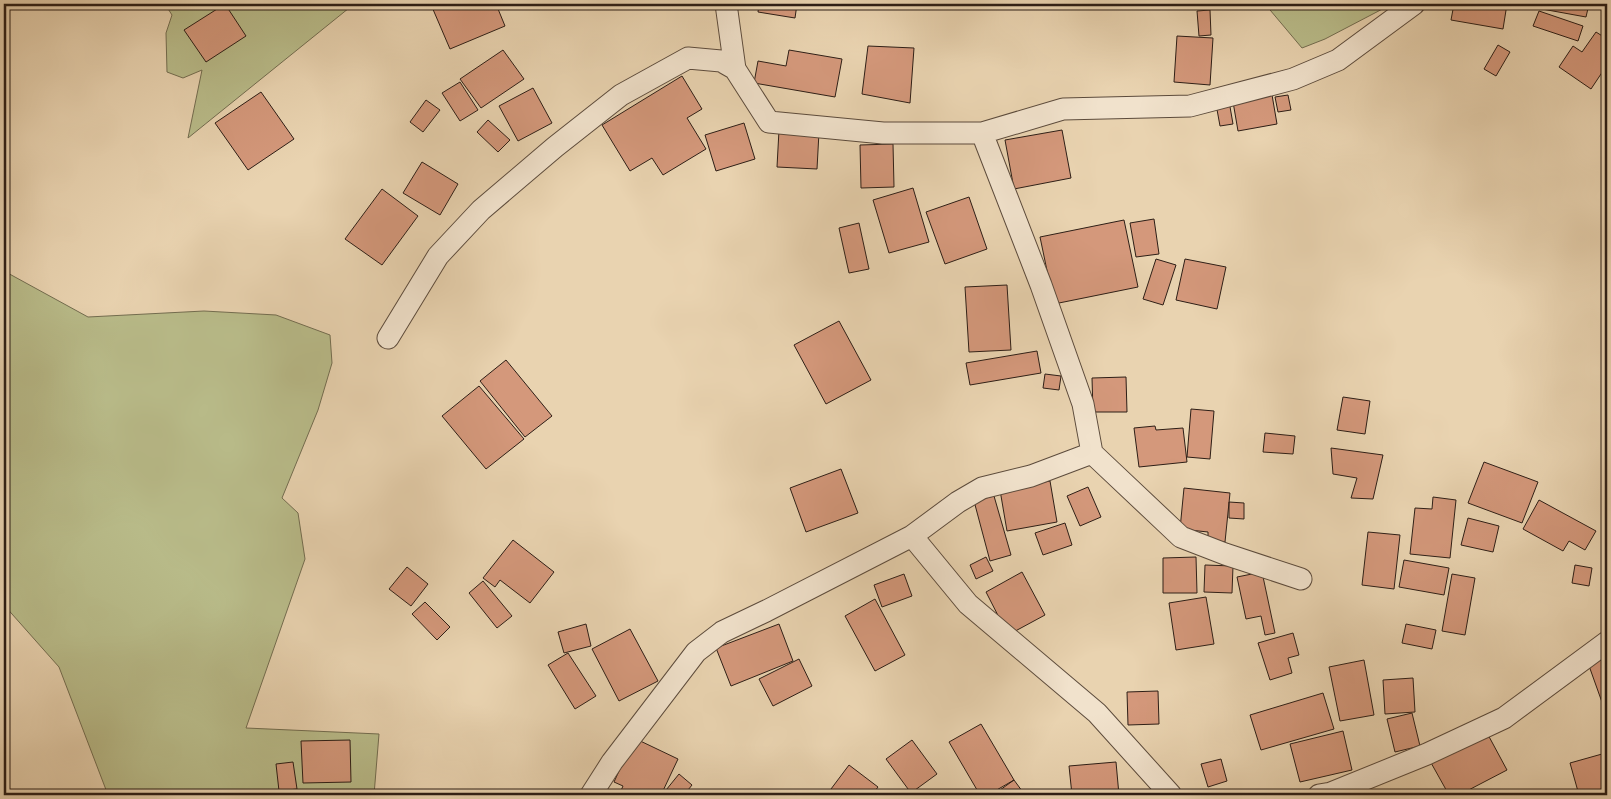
<svg xmlns="http://www.w3.org/2000/svg" width="1611" height="799" viewBox="0 0 1611 799" font-family="'IM FELL Double Pica',serif">
<rect width="100%" height="100%" fill="#e9d3b0"/>
<filter id="stains"><feTurbulence type="fractalNoise" baseFrequency=".004" numOctaves="4"/><feColorMatrix values="0 0 0 0 .2 0 0 0 0 .09 0 0 0 0 .02 0 0 0 .5 -.17"/></filter>
<radialGradient id="worn" r=".72"><stop offset=".6" stop-color="#630" stop-opacity="0"/><stop offset="1" stop-color="#630" stop-opacity=".3"/></radialGradient>
<!-- green -->
<path fill="#b9bc8a" stroke="#736d50" d="M165,4H354L188,138L202,70L183,78L167,72L166,33L172,15Z
M1265,4H1392L1325,39L1302,48Z
M4,271L88,317L204,311L276,315L330,335L332,363L318,410L282,498L298,513L305,559L246,728L379,734L374,795H108L59,667L4,605Z"/>
<!-- building -->
<path fill="#d4987b" stroke="#2d1e16" d="M225,4L246,36L206,62L184,30Z
M441,4H496L505,26L450,49L432,7Z
M759,4H797L795,18L758,12Z
M1454,4H1507L1503,29L1451,20Z
M1520,4H1589L1586,17L1520,5Z
M1210,10L1211,35L1199,36L1197,11Z
M1539,11L1583,26L1578,41L1533,26Z
M1596,32L1607,39V65L1591,89L1559,67L1573,46L1582,52Z
M1177,36L1213,38L1210,85L1174,82Z
M1498,45L1510,52L1496,76L1484,69Z
M868,46L914,48L910,103L862,94Z
M503,50L524,79L481,108L460,79Z
M789,50L842,59L835,97L754,83L758,61L786,66Z
M682,76L702,109L687,118L706,149L663,175L652,158L630,171L602,125Z
M460,82L478,110L460,121L442,93Z
M533,88L552,123L518,141L499,106Z
M1271,89L1277,124L1238,131L1232,96Z
M261,92L294,139L248,170L215,123Z
M1288,95L1291,110L1278,112L1275,97Z
M426,100L440,110L423,132L410,122Z
M1229,101L1233,124L1220,126L1216,104Z
M488,120L510,140L498,152L477,132Z
M744,123L755,159L716,171L705,135Z
M779,130L819,132L817,169L777,167Z
M1062,130L1071,178L1014,189L1005,140Z
M893,144L894,187L861,188L860,145Z
M422,162L458,184L440,215L403,193Z
M913,188L929,242L889,253L873,200Z
M382,189L418,216L382,265L345,239Z
M969,197L987,249L945,264L926,212Z
M1154,219L1159,254L1136,257L1130,223Z
M1124,220L1138,287L1054,304L1040,237Z
M859,223L869,269L849,273L839,228Z
M1156,259L1176,265L1163,305L1143,299Z
M1185,259L1226,267L1217,309L1176,300Z
M1007,285L1011,350L969,352L965,287Z
M839,321L871,380L826,404L794,345Z
M1037,351L1041,373L970,385L966,363Z
M506,360L552,416L525,437L480,381Z
M1045,374L1061,376L1059,390L1043,388Z
M1126,377L1127,412H1093L1092,378Z
M479,386L524,439L486,469L442,416Z
M1343,397L1370,401L1365,434L1337,430Z
M1191,409L1214,411L1210,459L1187,457Z
M1155,426L1156,430L1183,428L1187,462L1139,467L1134,428Z
M1265,433L1295,436L1293,454L1263,452Z
M1331,448L1383,455L1373,499L1351,498L1357,478L1333,474Z
M1484,462L1538,482L1522,523L1468,503Z
M841,469L858,513L806,532L790,488Z
M1050,481L1057,522L1007,531L1000,490Z
M1088,487L1101,517L1080,526L1067,496Z
M1184,488L1230,493L1225,542L1208,540V532L1180,529Z
M994,496L1011,555L990,561L974,501Z
M1433,497L1456,500L1450,558L1410,554L1415,508L1432,509Z
M1539,500L1596,531L1585,550L1569,541L1563,551L1523,529Z
M1229,502L1244,503V519L1229,518Z
M1468,518L1499,526L1493,552L1461,545Z
M1065,523L1072,545L1043,555L1035,533Z
M1368,532L1400,535L1394,589L1362,585Z
M513,540L554,572L530,603L500,580L495,587L483,578Z
M986,557L993,571L976,579L970,565Z
M1196,557L1197,593H1163V558Z
M1404,560L1449,568L1444,595L1399,587Z
M1205,565L1233,566L1232,593L1204,592Z
M1575,565L1592,568L1589,586L1572,583Z
M407,567L428,584L411,606L389,589Z
M1022,572L1045,615L1008,635L986,592Z
M1262,572L1275,633L1265,635L1261,616L1246,619L1237,577Z
M904,574L912,596L882,607L874,585Z
M1452,574L1475,578L1465,635L1442,631Z
M483,581L512,616L497,628L469,593Z
M1206,597L1214,644L1176,650L1169,603Z
M875,599L905,655L875,671L845,616Z
M425,602L450,627L437,640L412,614Z
M586,624L591,646L564,653L558,632Z
M779,624L793,661L731,686L716,648Z
M1406,624L1436,630L1432,649L1402,643Z
M630,629L658,681L619,701L592,649Z
M1293,633L1299,655L1288,658L1292,673L1270,680L1258,643Z
M568,653L596,696L575,709L548,665Z
M1607,656V703L1603,705L1588,663Z
M799,659L812,686L773,706L759,679Z
M1364,660L1374,715L1340,721L1329,667Z
M1413,678L1415,712L1385,714L1383,680Z
M1158,691L1159,724L1128,725L1127,692Z
M1323,693L1334,729L1261,750L1250,715Z
M1412,713L1420,746L1395,752L1387,719Z
M981,724L1014,780L988,795H980L949,742Z
M1343,731L1352,770L1300,782L1290,744Z
M1486,731L1507,770L1459,795H1449L1430,761Z
M634,738L678,759L661,795H619L623,786L614,782Z
M350,740L351,782L303,783L301,741Z
M912,740L937,774L911,793L886,759Z
M1602,754L1607,774V789L1579,795L1570,763Z
M1221,759L1227,781L1208,787L1201,764Z
M293,762L297,789L279,791L276,764Z
M1116,762L1119,795H1072L1069,766Z
M849,765L878,787L872,795H831L828,793Z
M679,774L692,785L684,795H662Z
M1014,780L1025,795H993Z"/>
<g fill="none" stroke-linecap="round" stroke-linejoin="round">
<!-- minor casing -->
<g stroke="#5c4b3c" stroke-width="23">
<path id="minor" d="M726,4L735,69L769,122L883,133H982L1063,109L1190,106L1293,79L1338,60L1414,4
M982,133L1041,285L1083,404L1092,453L1181,537L1225,554L1301,579
M388,338L438,256L481,210L555,147L621,95L688,58L721,61L735,69
M912,536L968,604L1097,713L1171,795
M591,795L612,762L696,652L722,632L766,611L912,536L958,502L982,488L1031,476L1092,453
M1319,795L1331,793L1427,754L1504,718L1607,642"/>
</g>
<!-- minor -->
<use href="#minor" stroke="#f1e2cc" stroke-width="21"/>
</g>
<!-- margin -->
<rect width="1611" height="799" fill="none" stroke="#e9d3b0" stroke-width="20"/>
<rect x="5" y="5" width="1601" height="789" fill="none" stroke="#2d1e16" stroke-width="2.5"/>
<rect x="10" y="10" width="1591" height="779" fill="none" stroke="#2d1e16"/>
<rect width="100%" height="100%" filter="url(#stains)"/>
<rect width="100%" height="100%" fill="url(#worn)"/>
</svg>
